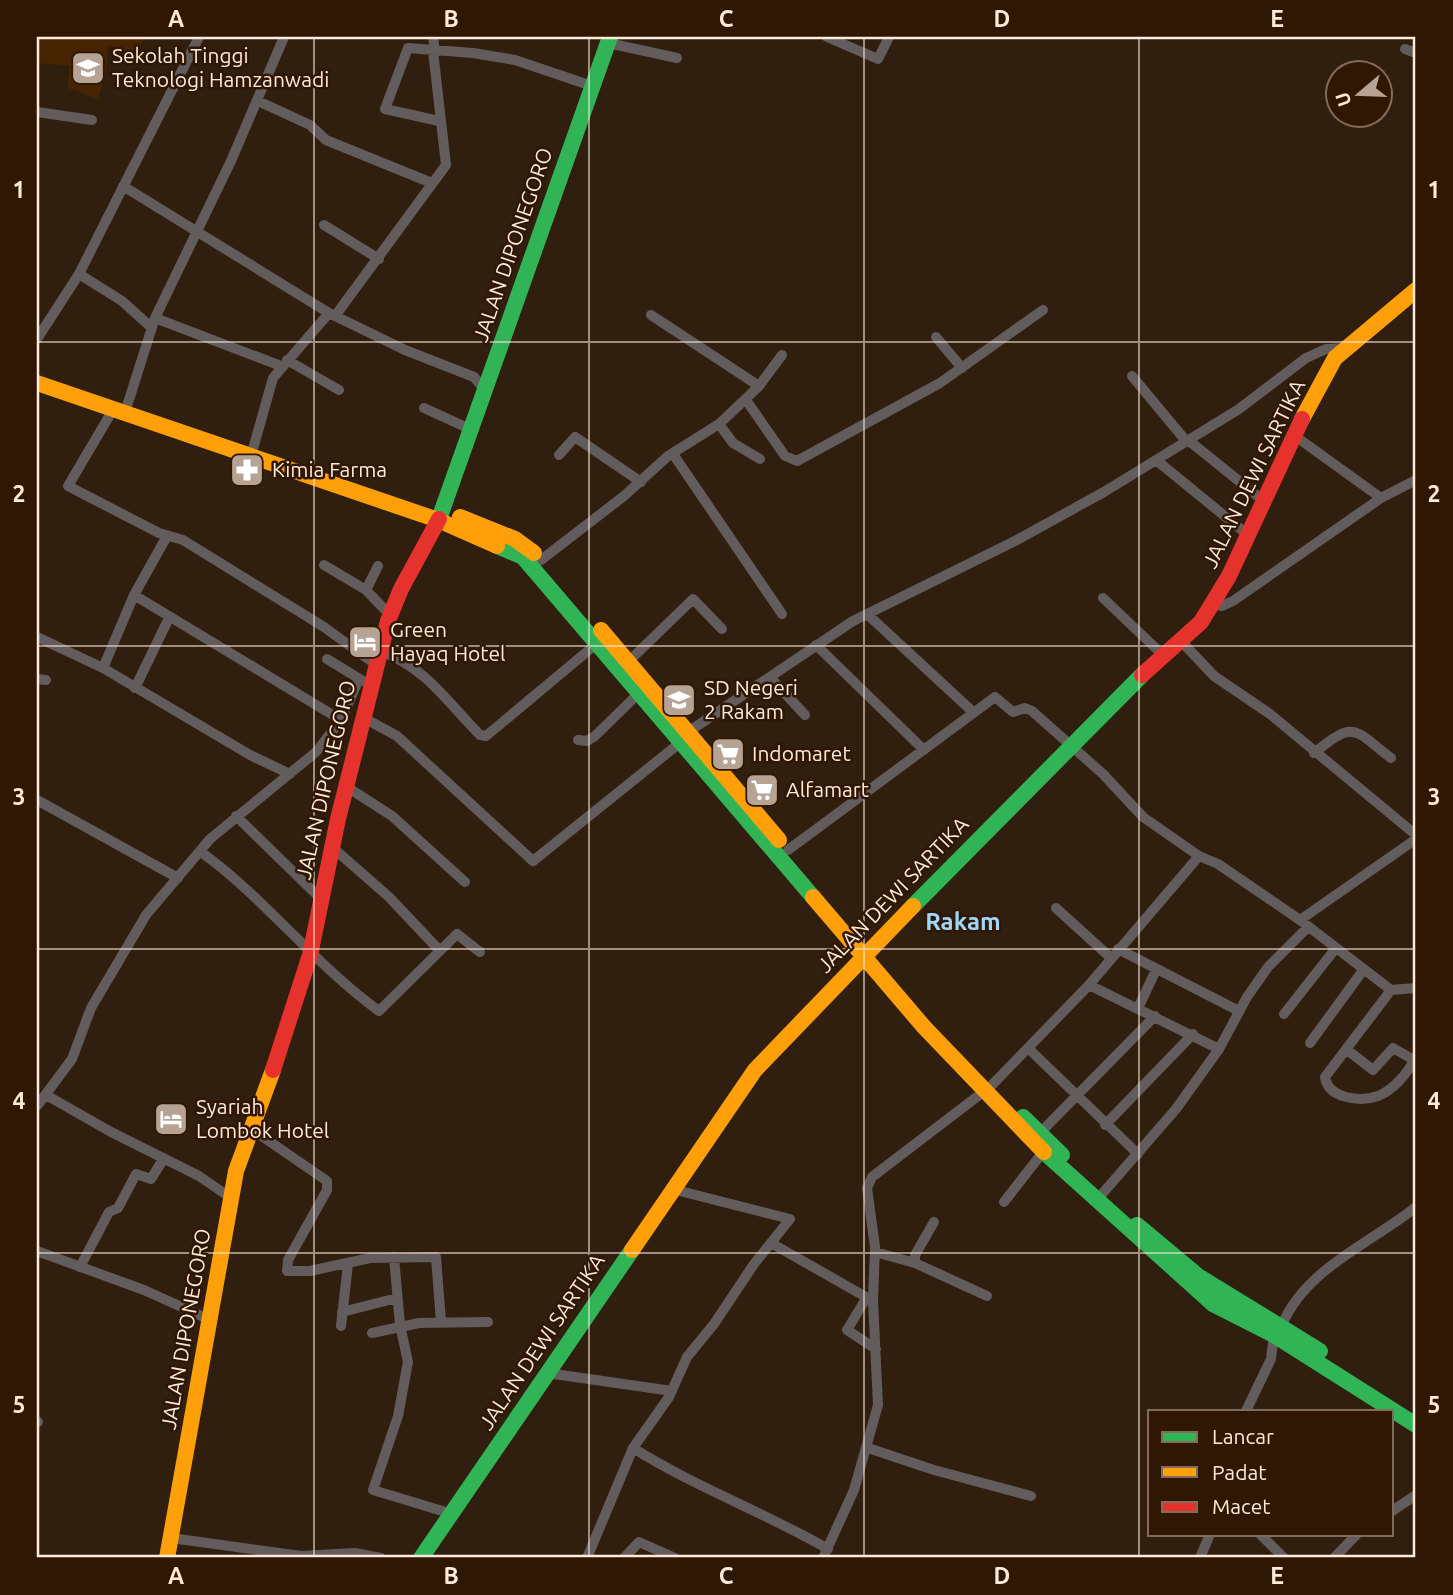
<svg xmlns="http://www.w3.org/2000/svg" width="1453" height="1595" viewBox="0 0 1453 1595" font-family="Ubuntu,sans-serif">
<rect width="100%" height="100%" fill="#301f0f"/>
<!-- built -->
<path fill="#462402" d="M37,37H144L137,53L108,46L106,71L98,99L67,88L70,66L37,63Z"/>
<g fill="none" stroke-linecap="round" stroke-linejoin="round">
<!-- street -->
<path stroke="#635c5c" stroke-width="10" d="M433,37L435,51
M827,37L878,59L889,37
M608,43L677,58
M1405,49L1416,53
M258,101L310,125L326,140L432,183
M37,112L92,120
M439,121L385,109L408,48L473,53L515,60L592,86
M123,186L329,313L405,350L474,377L485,390
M324,225L379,259
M79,274L122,301L152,328
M651,315L759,386
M335,316L446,165L433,51
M155,318L281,366
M936,337L962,368
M37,339L79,274L199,37
M287,360L339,390
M1132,376L1186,441
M746,400L785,456L797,461L940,383L1043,310
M127,406L155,318L231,161L284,37
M114,408L68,486L159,533L183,540L324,627L375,664
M424,408L470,429
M719,424L733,443L760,459
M1295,436L1381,498
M1188,440L1265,502
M253,449L273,378L329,313
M673,454L782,614
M559,455L575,437L641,482
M1156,460L1248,535
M541,560L624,496L668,456L719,424L759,386L782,355
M324,565L366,590L390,615
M366,590L378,566
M134,595L341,720
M1103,598L1164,656
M1213,604L1222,606L1233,601L1381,498L1416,480
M867,614L973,712
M37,637L103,668L250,755L290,774
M1181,641L1214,676L1270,714L1416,835
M816,645L924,750
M380,651C427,668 446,701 480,735L486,736L601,640
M327,659L363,681
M628,662L693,599L722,629
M103,668L134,595L167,536
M770,677L805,715
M37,679L46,680
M135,688L169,618
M364,718L397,736L533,861L681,742
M688,732L853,621L1015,541L1104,492L1239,409L1306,358L1326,349L1345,348
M578,740L587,741L595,736L639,693
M1314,753C1355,720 1352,728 1391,758
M347,787L392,816L465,882
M37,800L178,878
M236,816L320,898
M332,847L389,897L440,951
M788,850L995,697L1013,712L1025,708L1032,711L1103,774L1143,817L1199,856
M201,852C266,899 314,964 379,1011L457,934L480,952
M1056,908L1111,958
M1300,920L1416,839
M1118,949L1239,1011
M1089,985L1219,1049
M1138,1008L1156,970
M1284,1014L1336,948
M1310,1043L1364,969
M1029,1049L1138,1154
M1346,1049L1373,1070L1393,1048L1414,1060C1408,1073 1392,1091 1378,1096C1361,1102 1328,1099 1325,1077L1391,990L1416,988
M46,1095L111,1132L199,1176L231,1198
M37,1106L72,1059L91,1008L146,915L210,839L316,752L341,720L359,679
M1105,1125L1193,1034
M250,1128L327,1181V1190L288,1260L287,1271H310L370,1258L436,1257L441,1322
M1036,1137L1155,1016
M672,1189L790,1219L754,1264L714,1324L687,1357L669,1397L633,1448C695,1487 764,1512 828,1549
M1102,1194L1176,1109L1219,1049L1247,997L1268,967L1308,927
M1004,1202L1043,1152
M771,1243L873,1301
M37,1251L144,1290L208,1319
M875,1252L915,1263L987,1296
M394,1257L400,1325L408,1362L398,1416L373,1490L449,1513
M915,1263V1255L934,1222
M80,1267L109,1212L118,1208L136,1174L151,1179L164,1158
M867,1297L847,1330L876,1349
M342,1312L397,1298
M1282,1325C1305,1269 1371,1243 1416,1207
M341,1326L348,1264
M372,1333L419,1323L488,1322
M547,1373L672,1391
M1246,1411L1271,1359L1274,1335
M37,1421L38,1422
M868,1448L934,1470L1031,1496
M1392,1511L1416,1495
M1260,1534L1284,1558
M171,1538L301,1556L355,1553L381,1558
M587,1558L633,1448
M624,1558L639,1542L675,1558
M823,1558L854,1490L878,1405L873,1301L875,1247L867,1188L872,1177L991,1086L1089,985L1199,856L1218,864L1300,920L1391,990
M1200,1558L1210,1534
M1334,1558L1357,1534"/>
<!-- fast -->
<path stroke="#30b455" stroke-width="16" d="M439,519L610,37
M497,546L523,557L813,897
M913,906L1142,675
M1023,1117L1062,1155
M1044,1152L1213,1304L1274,1335L1416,1425
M1137,1225L1198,1276L1320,1351
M421,1558L632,1250"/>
<!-- slow -->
<path stroke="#ff9f0a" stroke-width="16" d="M37,383L438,520L497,546
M1302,419L1335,358L1416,290
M460,517L515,539L534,553
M601,630L779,840
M813,897L924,1027L1044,1152
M632,1250L755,1070L913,906
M167,1558L236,1171L273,1070"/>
<!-- jam -->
<path stroke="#e5322d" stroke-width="16" d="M1142,675L1201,622L1229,576L1302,419
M273,1070L310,955L338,819L388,621L401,589L439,519"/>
</g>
<!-- grid -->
<path fill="none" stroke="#feeada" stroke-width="2" stroke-opacity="0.55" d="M314,37V1558M589,37V1558M864,37V1558M1139,37V1558M37,342H1416M37,646H1416M37,949H1416M37,1253H1416"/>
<!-- icons -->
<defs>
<g id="university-square" transform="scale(1.75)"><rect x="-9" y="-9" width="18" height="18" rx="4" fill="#b6a393" stroke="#2f1703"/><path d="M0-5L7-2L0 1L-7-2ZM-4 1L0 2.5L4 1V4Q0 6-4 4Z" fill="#fff"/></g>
<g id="pharmacy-square" transform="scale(1.75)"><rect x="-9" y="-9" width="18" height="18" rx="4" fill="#b6a393" stroke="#2f1703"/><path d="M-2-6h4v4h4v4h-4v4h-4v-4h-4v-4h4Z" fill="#fff"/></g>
<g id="hotel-square" transform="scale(1.75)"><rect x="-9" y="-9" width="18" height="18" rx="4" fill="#b6a393" stroke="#2f1703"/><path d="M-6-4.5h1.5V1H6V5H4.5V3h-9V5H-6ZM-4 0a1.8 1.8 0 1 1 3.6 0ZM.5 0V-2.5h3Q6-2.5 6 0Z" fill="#fff"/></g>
<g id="school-square" transform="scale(1.75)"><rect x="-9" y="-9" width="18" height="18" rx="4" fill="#b6a393" stroke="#2f1703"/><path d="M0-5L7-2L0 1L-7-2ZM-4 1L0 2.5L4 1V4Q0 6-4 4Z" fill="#fff"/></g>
<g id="supermarket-square" transform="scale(1.75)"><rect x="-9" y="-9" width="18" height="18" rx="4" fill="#b6a393" stroke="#2f1703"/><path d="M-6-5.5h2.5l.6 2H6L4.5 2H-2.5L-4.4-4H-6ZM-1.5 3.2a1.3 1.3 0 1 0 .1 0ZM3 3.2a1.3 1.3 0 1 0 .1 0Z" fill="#fff"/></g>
</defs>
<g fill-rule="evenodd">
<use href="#university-square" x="88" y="68"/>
<use href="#pharmacy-square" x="247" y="470"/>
<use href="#hotel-square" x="365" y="642"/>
<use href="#school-square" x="679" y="700"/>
<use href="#supermarket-square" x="728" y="754"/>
<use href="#supermarket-square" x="762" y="790"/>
<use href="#hotel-square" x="171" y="1119"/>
</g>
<g text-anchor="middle" stroke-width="5" stroke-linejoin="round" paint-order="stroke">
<!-- poi labels -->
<g font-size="21" fill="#feeada" stroke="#2f1703" text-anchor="start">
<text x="112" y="63">Sekolah Tinggi<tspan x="112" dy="24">Teknologi Hamzanwadi</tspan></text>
<text x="272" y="477">Kimia Farma</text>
<text x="390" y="637">Green<tspan x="390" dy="24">Hayaq Hotel</tspan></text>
<text x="704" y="695">SD Negeri<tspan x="704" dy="24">2 Rakam</tspan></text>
<text x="752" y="761">Indomaret</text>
<text x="786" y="797">Alfamart</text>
<text x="196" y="1114">Syariah<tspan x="196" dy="24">Lombok Hotel</tspan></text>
</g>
<!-- street labels -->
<g font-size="21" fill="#feeada" stroke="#2f1703">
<text transform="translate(513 245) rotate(-71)" y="7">JALAN DIPONEGORO</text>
<text transform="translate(1254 474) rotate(-64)" y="7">JALAN DEWI SARTIKA</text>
<text transform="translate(326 780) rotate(-77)" y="7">JALAN DIPONEGORO</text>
<text transform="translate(893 895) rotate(-46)" y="7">JALAN DEWI SARTIKA</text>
<text transform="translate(186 1329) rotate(-80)" y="7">JALAN DIPONEGORO</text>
<text transform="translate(542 1342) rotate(-56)" y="7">JALAN DEWI SARTIKA</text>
</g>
<!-- quarter labels -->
<g font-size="24" font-weight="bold" fill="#9ed6fe" stroke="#2f1703">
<text x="963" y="930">Rakam</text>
</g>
</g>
<!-- border -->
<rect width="1453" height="1595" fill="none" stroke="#2f1703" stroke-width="77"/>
<!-- legend -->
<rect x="1148" y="1410" width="245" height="126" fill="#2f1703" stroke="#826b59" stroke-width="2"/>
<rect x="1162" y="1432" width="35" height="10" fill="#30b455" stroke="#826b59" stroke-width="2"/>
<text x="1212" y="1444" font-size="21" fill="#feeada">Lancar</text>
<rect x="1162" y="1467" width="35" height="10" fill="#ff9f0a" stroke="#826b59" stroke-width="2"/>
<text x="1212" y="1480" font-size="21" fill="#feeada">Padat</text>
<rect x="1162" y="1502" width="35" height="10" fill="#e5322d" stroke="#826b59" stroke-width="2"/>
<text x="1212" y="1514" font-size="21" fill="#feeada">Macet</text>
<!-- north arrow -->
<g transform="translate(1359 94) rotate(251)"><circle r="33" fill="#2f1703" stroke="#826b59" stroke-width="2"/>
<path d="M0-5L12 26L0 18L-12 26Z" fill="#b6a393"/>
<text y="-10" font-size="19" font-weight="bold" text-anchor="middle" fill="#feeada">U</text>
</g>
<rect x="38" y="38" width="1376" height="1518" fill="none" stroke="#feeada" stroke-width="2.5"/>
<g font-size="23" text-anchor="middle" font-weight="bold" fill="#feeada">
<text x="176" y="27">A</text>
<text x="451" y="27">B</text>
<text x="726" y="27">C</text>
<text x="1002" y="27">D</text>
<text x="1277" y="27">E</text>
<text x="19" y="198">1</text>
<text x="1434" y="198">1</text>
<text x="19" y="502">2</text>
<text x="1434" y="502">2</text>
<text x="19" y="805">3</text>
<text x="1434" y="805">3</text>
<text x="19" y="1109">4</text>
<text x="1434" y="1109">4</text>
<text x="19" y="1413">5</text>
<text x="1434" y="1413">5</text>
<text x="176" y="1584">A</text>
<text x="451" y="1584">B</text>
<text x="726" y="1584">C</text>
<text x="1002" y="1584">D</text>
<text x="1277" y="1584">E</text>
</g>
</svg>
